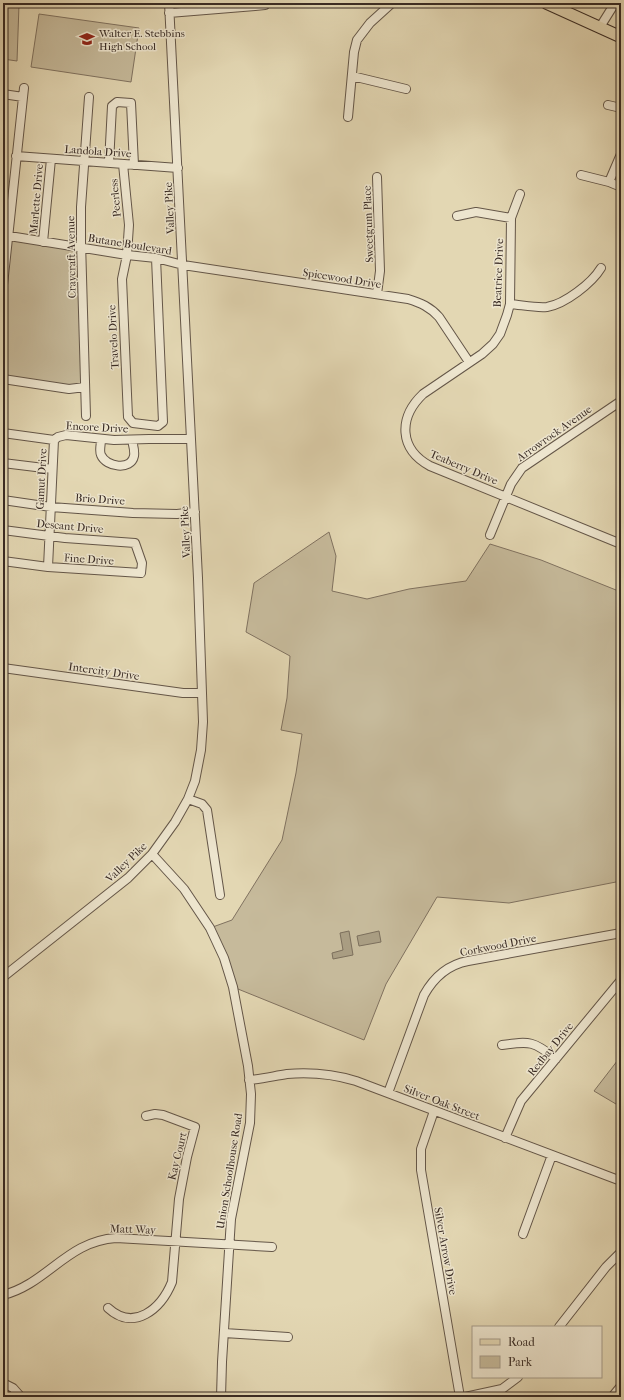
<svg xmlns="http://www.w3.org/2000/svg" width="624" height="1400" viewBox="0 0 624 1400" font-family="'IM FELL French Canon',serif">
<rect width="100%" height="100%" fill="#e3d7b3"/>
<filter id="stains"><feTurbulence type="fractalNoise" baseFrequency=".005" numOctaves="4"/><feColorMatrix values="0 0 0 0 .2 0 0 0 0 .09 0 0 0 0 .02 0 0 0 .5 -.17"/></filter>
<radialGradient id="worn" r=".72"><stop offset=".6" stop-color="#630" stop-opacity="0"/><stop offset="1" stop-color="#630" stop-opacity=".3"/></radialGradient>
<!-- green -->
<path fill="#c6ba9b" stroke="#807260" d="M3,5H19L17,61L3,59Z
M39,14L139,28L131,82L31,67Z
M9,236L82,247L85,387L3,379V297Z
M329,532L336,556L332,591L367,599L409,589L466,581L490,544L541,560L621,592V881L509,903L437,897L386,984L364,1040L233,987L210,928L232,920L282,840L296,773L302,734L281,730L287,698L290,656L246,632L254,583Z
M621,1056V1107L594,1091Z"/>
<!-- water -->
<path fill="#a99d82" stroke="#7c6f5c" d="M349,931L353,955L333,959L332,953L343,950L340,933Z
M379,931L381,942L359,946L357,936Z"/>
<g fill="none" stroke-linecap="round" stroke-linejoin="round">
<!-- minor casing -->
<g stroke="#645648" stroke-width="10">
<path id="minor" d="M169,13L255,6L265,5V3
M600,27L615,3
M352,76L406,89
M3,94L23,97
M608,105L621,108
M348,117L354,52L357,40L370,23L392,3
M16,156L178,168
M109,163L112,106L117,102L131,103L134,165
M123,164L129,225L127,255L122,279L128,417L133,423L158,426L163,422L156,258
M581,175L609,182L621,187
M377,177L380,271L377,294
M609,182L621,154
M520,194L511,218L510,304L507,315L500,334L493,344L482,354L423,394C398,418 399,449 430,466L621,544
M457,216L476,212L511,218
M3,235L127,255L156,258L183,265L408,299C421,303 430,307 439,317L469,362
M43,242L51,159
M3,285L24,88
M510,304C522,305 535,308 547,307C565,304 592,283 601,268
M3,379L69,389L85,387
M86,416L81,242V207L89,97
M3,433L54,440L58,437L66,435L114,440L149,439H191
M101,440C101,444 99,451 101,455C106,467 131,471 134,456C135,451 133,445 132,440
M3,463L52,469
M3,500L51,507L133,513L177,514L195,512
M3,530L65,538L135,543L142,563L141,573L48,567L3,561
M490,535L511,484L522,468L621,401
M48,567L54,440
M3,668L183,693H202
M188,799L202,804L207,810L220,895
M152,854L184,889L210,928L224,958L233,987L248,1066L251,1094L250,1123L231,1219L222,1362L221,1397
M3,977L128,878L152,854L175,822L188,799L195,781L201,750L203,722L198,578L169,3
M502,1045C530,1041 534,1041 556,1059
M249,1080C262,1079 274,1076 287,1074C311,1072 333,1074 356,1081L621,1181
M388,1093L424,995C434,977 447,965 468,961L621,933
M434,1111L421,1149V1170L460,1397
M505,1138L521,1101L621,980
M523,1234L552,1155
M3,1295C47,1284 67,1241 116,1238L272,1247
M108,1308C134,1332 161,1309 172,1282L179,1199L187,1157L195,1127L163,1115L155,1114L146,1116
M559,1327L606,1267L621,1252
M224,1333L288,1337
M3,1383L13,1388L21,1397
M465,1397L502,1389L518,1377
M612,1397L621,1386"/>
</g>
<!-- major casing -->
<g stroke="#392b24" stroke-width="13">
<path id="major" d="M546,3L621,37"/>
</g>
<!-- minor -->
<use href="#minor" stroke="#ede5ce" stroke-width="8"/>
<!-- major -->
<use href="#major" stroke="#e3d7b3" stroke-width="11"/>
</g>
<!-- icons -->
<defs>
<g id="school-bare" transform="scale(1.2)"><path d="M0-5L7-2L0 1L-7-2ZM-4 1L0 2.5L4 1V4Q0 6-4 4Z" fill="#8f2418" stroke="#ede5ce" stroke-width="2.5" paint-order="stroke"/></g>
</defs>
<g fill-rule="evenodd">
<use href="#school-bare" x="87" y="39"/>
</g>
<g text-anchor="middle" stroke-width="3" stroke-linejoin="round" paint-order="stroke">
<!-- poi labels -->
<g font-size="11" fill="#392b24" stroke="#ede5ce" text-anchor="start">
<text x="99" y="37">Walter E. Stebbins<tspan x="99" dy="13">High School</tspan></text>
</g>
<!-- street labels -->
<g font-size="11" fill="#392b24" stroke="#ede5ce">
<text transform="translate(98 151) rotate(4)" y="4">Landola Drive</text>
<text transform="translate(115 198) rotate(-95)" y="4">Peerless</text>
<text transform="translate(36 199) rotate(-85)" y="4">Marlette Drive</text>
<text transform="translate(169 208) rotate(-93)" y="4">Valley Pike</text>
<text transform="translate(368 224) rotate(-92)" y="4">Sweetgum Place</text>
<text transform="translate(130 244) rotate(9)" y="4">Butane Boulevard</text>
<text transform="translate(71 257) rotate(-91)" y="4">Craycraft Avenue</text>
<text transform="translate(498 273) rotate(-88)" y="4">Beatrice Drive</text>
<text transform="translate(342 278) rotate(9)" y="4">Spicewood Drive</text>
<text transform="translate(113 337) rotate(-93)" y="4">Travelo Drive</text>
<text transform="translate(97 427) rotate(3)" y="4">Encore Drive</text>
<text transform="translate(554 433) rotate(-35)" y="4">Arrowrock Avenue</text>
<text transform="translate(464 467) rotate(23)" y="4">Teaberry Drive</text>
<text transform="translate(41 479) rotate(-87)" y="4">Gamut Drive</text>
<text transform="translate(100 499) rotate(4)" y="4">Brio Drive</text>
<text transform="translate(70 526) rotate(5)" y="4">Descant Drive</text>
<text transform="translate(185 532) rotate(-93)" y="4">Valley Pike</text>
<text transform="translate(89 559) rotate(4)" y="4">Fine Drive</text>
<text transform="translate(104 671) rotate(8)" y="4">Intercity Drive</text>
<text transform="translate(126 862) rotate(-44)" y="4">Valley Pike</text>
<text transform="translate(498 945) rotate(-11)" y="4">Corkwood Drive</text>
<text transform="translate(550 1049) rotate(-51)" y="4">Redbay Drive</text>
<text transform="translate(442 1102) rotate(21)" y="4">Silver Oak Street</text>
<text transform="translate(177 1156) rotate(-76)" y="4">Kay Court</text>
<text transform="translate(229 1171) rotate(-81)" y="4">Union Schoolhouse Road</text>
<text transform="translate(133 1229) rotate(2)" y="4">Matt Way</text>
<text transform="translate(446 1251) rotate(80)" y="4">Silver Arrow Drive</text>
</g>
</g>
<!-- margin -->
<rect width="624" height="1400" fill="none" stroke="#e3d7b3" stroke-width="16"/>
<rect x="4" y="4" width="616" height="1392" fill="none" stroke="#392b24" stroke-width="2"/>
<rect x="8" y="8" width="608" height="1384" fill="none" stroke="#392b24"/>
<!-- legend -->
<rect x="472" y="1326" width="130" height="52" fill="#ede5ce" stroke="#a59b8a"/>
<rect x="480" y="1339" width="20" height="6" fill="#e3d7b3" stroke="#a59b8a"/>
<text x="508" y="1346" font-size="12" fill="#392b24">Road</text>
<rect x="480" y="1356" width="20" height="12" fill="#c6ba9b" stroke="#a59b8a"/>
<text x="508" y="1366" font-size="12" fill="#392b24">Park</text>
<rect width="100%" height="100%" filter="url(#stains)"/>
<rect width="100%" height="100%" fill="url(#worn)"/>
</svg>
